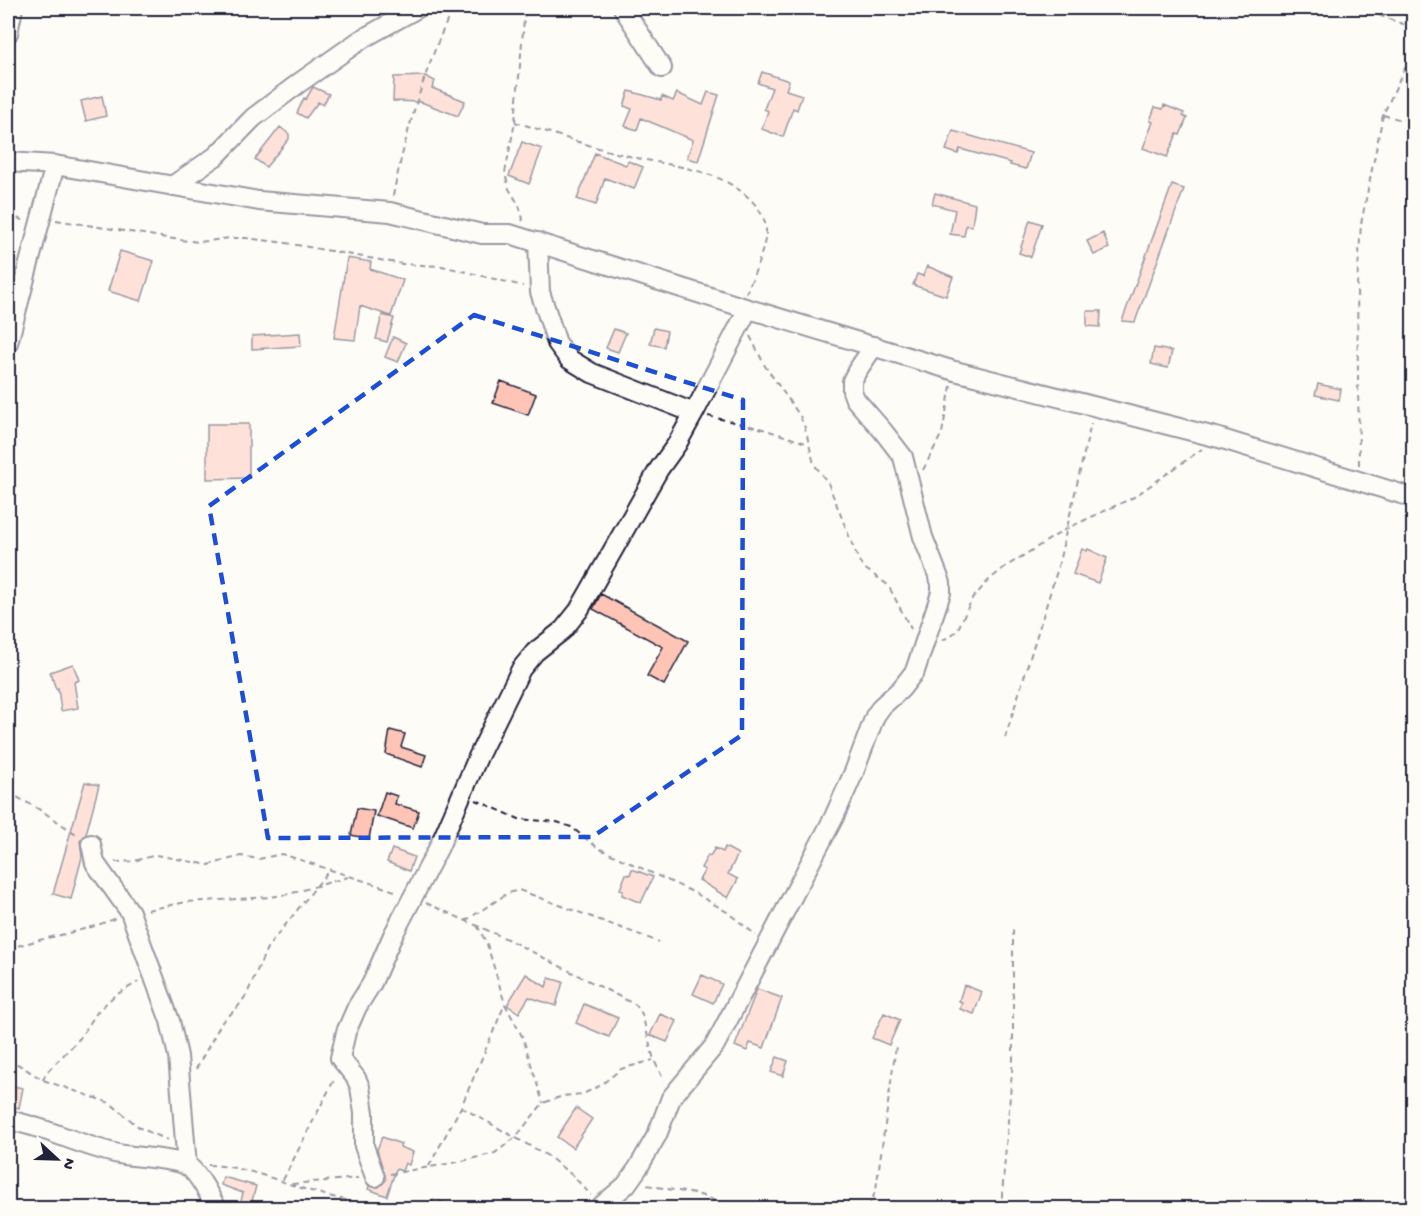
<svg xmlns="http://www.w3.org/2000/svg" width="1421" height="1216" viewBox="0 0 1421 1216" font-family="'Gochi Hand',sans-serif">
<rect width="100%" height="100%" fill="#fdfcf7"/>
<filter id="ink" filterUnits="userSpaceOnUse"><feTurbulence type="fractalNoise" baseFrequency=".0167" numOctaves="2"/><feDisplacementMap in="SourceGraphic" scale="12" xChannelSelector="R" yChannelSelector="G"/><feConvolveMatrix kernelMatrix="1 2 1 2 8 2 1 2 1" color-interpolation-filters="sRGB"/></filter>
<g filter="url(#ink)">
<!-- building -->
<path fill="#fec4b6" stroke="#22223b" stroke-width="1.5" d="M762,72L789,81L786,90L802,95L797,110L793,108L783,137L762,129L768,111L764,109L772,88L758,83Z
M425,76L435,81L432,88L465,101L458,116L421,102L393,101L394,77Z
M313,87L329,94L323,105L318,102L306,118L297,113L304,98L306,99Z
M629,91L661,100L662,96L673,101L677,93L703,105L708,92L719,95L698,161L687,158L693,140L641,118L637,130L625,126L632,109L624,106Z
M102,96L106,116L86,121L81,101Z
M1164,105L1184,113L1183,116L1187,118L1180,135L1177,134L1167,157L1143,148L1153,122L1150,121L1155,107L1163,109Z
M280,127L289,134V139L266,167L255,159Z
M953,131L1031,153L1026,169L1010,165L1011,163L960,149L958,154L946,150Z
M522,142L542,149L529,184L509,176Z
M595,153L626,165L628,161L643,167L634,189L605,178L596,205L577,199Z
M1172,185L1184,189L1135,322L1122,321Z
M935,193L975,204L972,226L966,225L964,236L950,234L955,210L932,204Z
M1030,220L1042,224L1031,257L1019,253Z
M1103,233L1109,248L1094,255L1087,241Z
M120,251L154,261L141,301L108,291Z
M347,258L371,262L370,269L403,280L391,316L360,306L355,340L334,338Z
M927,266L953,277L946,296L913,285L917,274L923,276Z
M1087,311H1101L1100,327L1087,326Z
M382,315L394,318L387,342L376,339Z
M654,328L667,331L664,347L650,344Z
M614,329L626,333L618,352L606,348Z
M300,333L301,346L252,349V336Z
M393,337L406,343L398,362L385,357Z
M1154,348L1172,351L1168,368L1151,364Z
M501,381L536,394L528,415L493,403Z
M1318,384L1341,389L1339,400L1315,395Z
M207,424H249V478L207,479Z
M1082,549L1087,551L1088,549L1107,558L1098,583L1073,574Z
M601,594L688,641L664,685L647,676L663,647L593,609Z
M73,664L79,680L74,682L78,708L61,711L58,688L56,689L50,672Z
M390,730L405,734L401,747L426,755L422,767L386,754Z
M85,782L99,785L86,834L80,841L82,857L71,899L53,894Z
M385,792L397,796L395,804L419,811L413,828L377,816Z
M357,808L374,811L369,839L351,835Z
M725,847L738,854L728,874L738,879L728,898L699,880L705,870L701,868L708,855L710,856L715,848L723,852Z
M392,849L414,857L409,871L387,862Z
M632,869L653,877L641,903L622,895L623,890L620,889L626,874L630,875Z
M526,974L546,987L549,978L563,982L556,1006L529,997L519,1013L507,1005Z
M702,975L722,984L713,1003L693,994Z
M964,985L982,992L974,1014L960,1009L962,1002L959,1001Z
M757,989L782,998L764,1048L750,1043L747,1051L735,1046Z
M584,1004L618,1018L609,1037L576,1023Z
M884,1013L900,1020L889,1045L872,1038Z
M660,1014L677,1021L667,1042L650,1035Z
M777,1057L788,1061L783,1076L771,1072Z
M8,1085L23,1088L19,1108L8,1105Z
M576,1108L592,1119L573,1148L557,1137Z
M382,1137L401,1144L400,1147L413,1152L409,1165L405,1163L402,1171L396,1169L387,1196L368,1189L369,1186L379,1187L386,1180L377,1150Z
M223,1177L256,1186L250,1209H239L243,1193L221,1185Z"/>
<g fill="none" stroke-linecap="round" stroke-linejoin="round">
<!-- minor casing -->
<g stroke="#22223b" stroke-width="22">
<path id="minor" d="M623,8L662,68
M8,33L13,8
M8,162L55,165L259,201L390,212L482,234H510L739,306L955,371L1219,438L1414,498
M172,186L216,156L253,118L299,83L362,39L418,8
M538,242L540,292L557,343L569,359L592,373L694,413
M8,343L55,165
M91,844L95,863L130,912L170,1021L178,1056L187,1166
M8,1120C47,1127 84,1148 124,1155C138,1157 177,1159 188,1166C200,1175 209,1196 217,1208
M375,1177L364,1146V1113L360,1087L356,1078L340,1058L346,1032L357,1007L372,983L393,935L439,847L478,757L521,669L535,652L563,630L579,610L659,469L677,444L694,413L748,309
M599,1208L626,1185L638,1168L657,1135L671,1098L715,1045L834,817L854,772L875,716L882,706L901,689L915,671L941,593V583L923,537L903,457L883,431L855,399L852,391V381L857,371L874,346"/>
</g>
<!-- path -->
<path stroke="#22223b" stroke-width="2" stroke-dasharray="6 4.5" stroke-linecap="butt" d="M1359,8L1414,28
M1383,115L1414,123
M515,122C552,133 590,147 629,156C671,167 718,167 751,200C758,207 765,218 766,228C767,244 753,278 746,293
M393,196C406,131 425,67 453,8
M8,214L24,221
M56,220L180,240L200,242L230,238H246L286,243L402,264L442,266L523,286
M522,221L523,219L519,205L509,189L505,173L515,122L525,8
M750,336L765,366L800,416L805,428L814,464L828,483L859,561L864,568L888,585L911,629
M708,416L763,429L809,444
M1359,465L1357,285L1361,224L1383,115L1414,48
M923,470L942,433L951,386
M942,641L957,631L972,599L988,581L1005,567L1066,529L1134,497L1202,449
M1005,738L1057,571L1091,423
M8,792L42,811L79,836
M476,800L519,819L557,822L571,827L598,848L695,893L727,912L756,935
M115,862L134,861L156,855L209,865L241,856L259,859L282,854L398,892
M426,903L507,939L636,1005L642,1014L654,1060L664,1081
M147,910L186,902L271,897L289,894L348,877
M465,921L508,893L519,890L659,942
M477,925L487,944L505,1004L523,1038L543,1103
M8,949C43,937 81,933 116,918
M8,1058L43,1080L110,1103L140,1128L168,1140
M196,1069L222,1022L237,1008L247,994L267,948L330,869
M43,1080L46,1073L80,1038L98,1011L114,996L138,982
M461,1107L548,1156L573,1176L591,1195
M208,1165C249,1166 286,1185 325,1195C342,1200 359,1202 375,1208
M429,1166L461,1107L505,1004
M390,1174L458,1162L495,1153L516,1137L543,1103L563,1096L583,1094L601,1085L621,1069L653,1060
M283,1180L335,1078
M292,1184L358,1178
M647,1185L700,1195L736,1208
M420,1208C432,1197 439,1199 452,1208
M869,1208L876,1189L896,1046
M1001,1208L1013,1059V926"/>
<!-- minor -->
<use href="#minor" stroke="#fdfcf7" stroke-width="18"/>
</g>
</g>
<!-- marked area -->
<path d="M0 0H1421V1216H0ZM474,315L743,400L742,735L592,837L268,838L209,506Z" fill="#fdfcf7" fill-opacity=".55" fill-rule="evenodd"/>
<path fill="none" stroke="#1d4ed8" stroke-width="4.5" stroke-dasharray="12 8" stroke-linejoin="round" d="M474,315L743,400L742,735L592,837L268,838L209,506Z"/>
<!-- margin -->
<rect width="1421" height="1216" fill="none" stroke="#fdfcf7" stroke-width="30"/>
<rect x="15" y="15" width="1391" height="1186" fill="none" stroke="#22223b" stroke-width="2" filter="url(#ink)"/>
<!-- north arrow -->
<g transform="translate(57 1159) rotate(112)" stroke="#fdfcf7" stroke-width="4.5" paint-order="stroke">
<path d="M0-4.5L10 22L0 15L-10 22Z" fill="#22223b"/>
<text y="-9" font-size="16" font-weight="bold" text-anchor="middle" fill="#22223b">N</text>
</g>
</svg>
